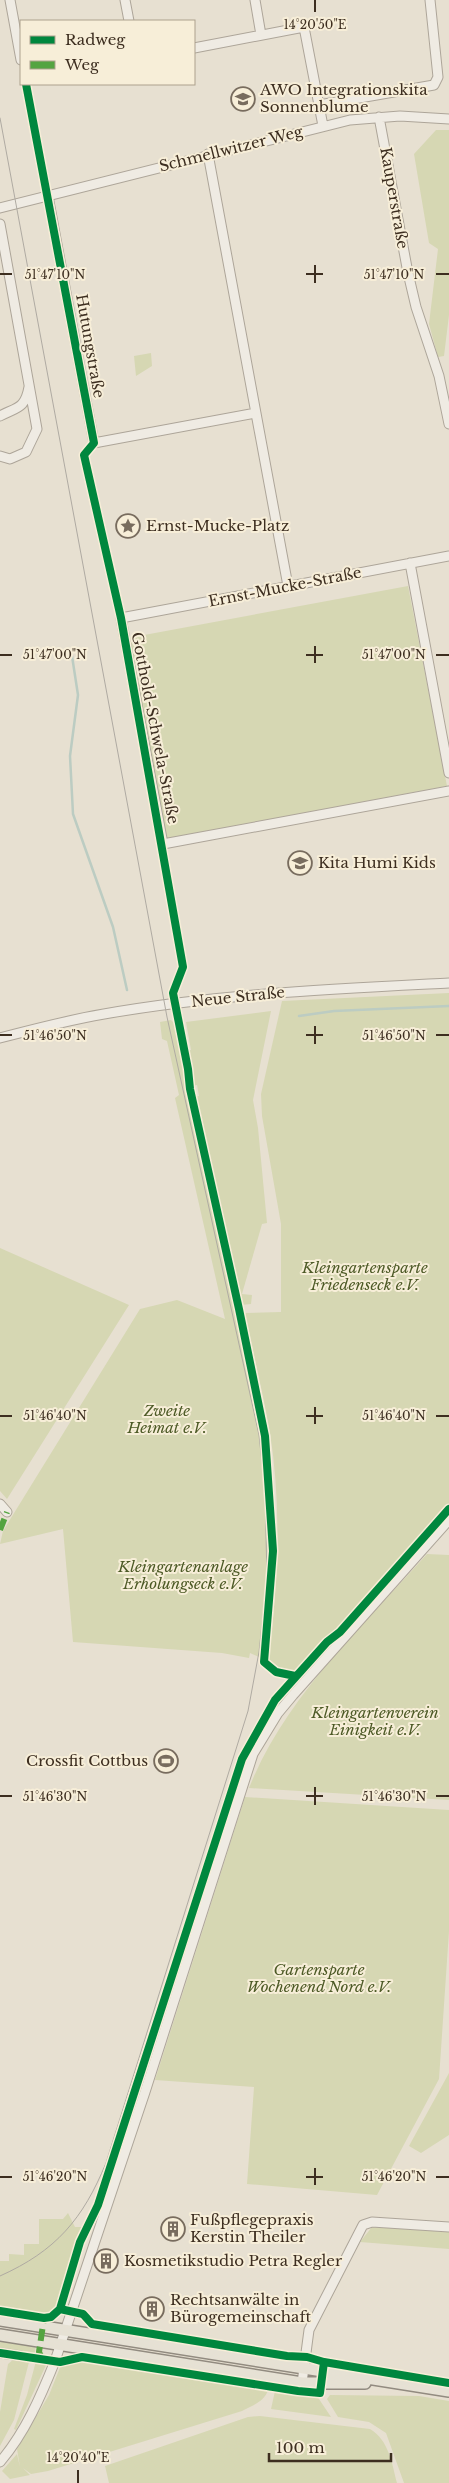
<svg xmlns="http://www.w3.org/2000/svg" width="449" height="2483" viewBox="0 0 449 2483" font-family="'Libre Baskerville',serif">
<rect width="100%" height="100%" fill="#e7e0d1"/>
<!-- green -->
<path fill="#d6d7b3" d="M436,130H449V315L444,356L438,357L429,324L438,249L429,243L414,154Z
M151,353L152,366L136,376L134,356Z
M408,586L447,786L165,839L128,638Z
M449,993V1504L339,1630L294,1672L283,1671L268,1662C278,1586 282,1509 270,1433C263,1393 253,1353 245,1313L281,1312V1224L262,1116L261,1094L282,1001Z
M271,1011L253,1100L258,1128L267,1223L262,1224L242,1294L252,1295L251,1304L241,1305L195,1097L199,1096L197,1085L192,1086L188,1051L191,1050L186,1022Z
M171,1020L176,1025L178,1033L187,1089L255,1396C272,1482 273,1568 262,1656L259,1657L250,1653L249,1658L222,1653L73,1642L63,1529L0,1544L3,1531L19,1505L140,1309L177,1300L225,1319L175,1098L179,1095L167,1041L162,1039L160,1022Z
M0,1248L129,1305L7,1499L0,1491Z
M427,1554L449,1555V1800L249,1788C286,1696 362,1627 427,1554Z
M245,1797L449,1810V1931L439,2079L377,2195L247,2184L254,2087L155,2080Z
M449,2073V2135L421,2153L409,2146Z
M68,2213L75,2227H85L53,2313L44,2315L0,2309V2261H9V2254L24,2255V2244H39V2219H63Z
M372,2227L449,2232V2249L360,2242Z
M0,2339L36,2346L34,2356L0,2348Z
M14,2359L29,2362L14,2420L0,2446V2412L8,2364Z
M82,2360L268,2390C265,2401 252,2406 242,2411L48,2471L31,2474L23,2468L30,2475L10,2479L2,2471L17,2454L20,2467L17,2449L49,2395L61,2365Z
M36,2361L47,2363L16,2430L14,2429L27,2395Z
M275,2391L317,2396L331,2417L271,2409Z
M330,2395L419,2396L449,2401V2483H404L386,2433L369,2422L338,2417L327,2399Z
M260,2416L370,2429C389,2440 392,2464 397,2483H109L105,2466L248,2417Z"/>
<g fill="none" stroke-linecap="round" stroke-linejoin="round">
<!-- stream -->
<path stroke="#bcccc2" stroke-width="2.5" d="M72,656L78,695L70,756L73,814L113,927L127,990
M299,1016L334,1011L449,1006"/>
<!-- minor casing -->
<g stroke="#ada599" stroke-width="11">
<path id="minor" d="M10,0L21,60
M125,0L129,21
M255,0L261,35
M194,48L304,27L323,126
M319,105L434,85L438,77L430,0
M379,117L408,273L416,307L439,376L449,424
M208,154L288,586
M48,196L94,443L256,413
M0,208L350,120L400,116L449,119
M0,224L37,429L26,452L10,459L0,456
M0,416C17,407 25,409 29,387
M449,556L121,618L163,844L449,791
M410,563L449,773
M0,1038C34,1029 69,1020 104,1014C218,994 333,989 449,983
M0,1504L7,1512
M0,2353L21,2356
M302,2383L309,2330L363,2225L372,2222L449,2227
M0,2462C25,2433 41,2396 55,2361L145,2092L253,1754L278,1713L293,1695L449,1520"/>
</g>
<!-- major casing -->
<g stroke="#928b80" stroke-width="14">
<path id="major" d="M0,2320L449,2391
M0,2335L302,2383H365"/>
</g>
<!-- minor -->
<use href="#minor" stroke="#efebe3" stroke-width="9"/>
<!-- major -->
<use href="#major" stroke="#e6e1d4" stroke-width="11"/>
<!-- tram -->
<path stroke="#afaaa2" stroke-width="1" d="M0,118L167,1017L259,1435L265,1490L267,1579L259,1652L248,1711L106,2163C83,2219 56,2251 0,2276"/>
<!-- quiet -->
<path stroke="#54a441" stroke-width="6" stroke-dasharray="12 6" stroke-linecap="butt" d="M0,1530L7,1512
M42,2358L39,2352L44,2318"/>
<!-- cycleway casing -->
<g stroke="#f7eed8" stroke-width="11">
<path id="cycleway" d="M26,84L94,443L84,455L121,618L183,967L173,993L188,1069L190,1089L239,1309L265,1436L273,1551L264,1662L276,1672L295,1676
M60,2309L83,2314L92,2324L287,2356L307,2357L324,2362L449,2383
M0,2311L44,2318L51,2317L60,2309L80,2242L98,2205L242,1759L275,1700L327,1642L340,1632L449,1509
M0,2353L60,2362L82,2357L298,2391L320,2393L324,2362"/>
</g>
<!-- cycleway -->
<use href="#cycleway" stroke="#00873e" stroke-width="8"/>
</g>
<!-- ticks -->
<path fill="none" stroke="#3d2e20" stroke-width="2" d="M315,0V12M315,265V283M0,274H12M306,274H323M436,274H449M315,646V663M0,655H12M306,655H323M436,655H449M315,1026V1044M0,1035H12M306,1035H323M436,1035H449M315,1407V1424M0,1416H12M306,1416H323M436,1416H449M315,1787V1805M0,1796H12M306,1796H323M436,1796H449M315,2168V2185M0,2177H12M306,2177H323M436,2177H449M78,2470V2483"/>
<!-- icons -->
<defs>
<g id="school-ring" transform="scale(1.25)"><circle r="9.5" fill="#f7eed8" stroke="#786c5e" stroke-width="1.5"/><path d="M0-5L7-2L0 1L-7-2ZM-4 1L0 2.5L4 1V4Q0 6-4 4Z" fill="#786c5e"/></g>
<g id="sight-ring" transform="scale(1.25)"><circle r="9.5" fill="#f7eed8" stroke="#786c5e" stroke-width="1.5"/><path d="M0-6L1.8-2.2L6-1.7L2.9 1.2L3.7 5.4L0 3.3L-3.7 5.4L-2.9 1.2L-6-1.7L-1.8-2.2Z" fill="#786c5e"/></g>
<g id="stadium-ring" transform="scale(1.25)"><circle r="9.5" fill="#f7eed8" stroke="#786c5e" stroke-width="1.5"/><path d="M0-5a6.5 5 0 1 0 0 10a6.5 5 0 1 0 0-10ZM-3.5-1.8h7v3.6h-7Z" fill="#786c5e"/></g>
<g id="building-ring" transform="scale(1.25)"><circle r="9.5" fill="#f7eed8" stroke="#786c5e" stroke-width="1.5"/><path d="M-4-6H4V6H1V3H-1V6H-4ZM-2.5-4.3h1.7v1.8h-1.7ZM.8-4.3h1.7v1.8H.8ZM-2.5-1h1.7V.8h-1.7ZM.8-1h1.7V.8H.8Z" fill="#786c5e"/></g>
</defs>
<g fill-rule="evenodd">
<use href="#school-ring" x="243" y="99"/>
<use href="#sight-ring" x="128" y="526"/>
<use href="#school-ring" x="300" y="863"/>
<use href="#stadium-ring" x="166" y="1761"/>
<use href="#building-ring" x="173" y="2229"/>
<use href="#building-ring" x="106" y="2261"/>
<use href="#building-ring" x="152" y="2309"/>
</g>
<g text-anchor="middle" stroke-width="4" stroke-linejoin="round" paint-order="stroke">
<!-- poi labels -->
<g font-size="15" fill="#3d2e20" stroke="#f7eed8" text-anchor="start">
<text x="260" y="95">AWO Integrationskita<tspan x="260" dy="17">Sonnenblume</tspan></text>
<text x="146" y="531">Ernst-Mucke-Platz</text>
<text x="318" y="868">Kita Humi Kids</text>
<text x="148" y="1766" text-anchor="end">Crossfit Cottbus</text>
<text x="190" y="2225">Fußpflegepraxis<tspan x="190" dy="17">Kerstin Theiler</tspan></text>
<text x="124" y="2266">Kosmetikstudio Petra Regler</text>
<text x="170" y="2305">Rechtsanwälte in<tspan x="170" dy="17">Bürogemeinschaft</tspan></text>
</g>
<!-- street labels -->
<g font-size="15" fill="#3d2e20" stroke="#f7eed8">
<text transform="translate(231 149) rotate(-14)" y="5">Schmellwitzer Weg</text>
<text transform="translate(394 198) rotate(80)" y="5">Kauperstraße</text>
<text transform="translate(90 346) rotate(80)" y="5">Hutungstraße</text>
<text transform="translate(285 587) rotate(-11)" y="5">Ernst-Mucke-Straße</text>
<text transform="translate(155 728) rotate(79)" y="5">Gotthold-Schwela-Straße</text>
<text transform="translate(238 997) rotate(-6)" y="5">Neue Straße</text>
</g>
<!-- park labels -->
<g font-size="15" font-style="italic" fill="#4d5a26" stroke="#f7eed8">
<text x="365" y="1273">Kleingartensparte<tspan x="365" dy="17">Friedenseck e.V.</tspan></text>
<text x="167" y="1416">Zweite<tspan x="167" dy="17">Heimat e.V.</tspan></text>
<text x="183" y="1572">Kleingartenanlage<tspan x="183" dy="17">Erholungseck e.V.</tspan></text>
<text x="375" y="1718">Kleingartenverein<tspan x="375" dy="17">Einigkeit e.V.</tspan></text>
<text x="319" y="1975">Gartensparte<tspan x="319" dy="17">Wochenend Nord e.V.</tspan></text>
</g>
</g>
<g font-size="12" text-anchor="middle" fill="#3d2e20" stroke="#f7eed8" stroke-width="4" stroke-linejoin="round" paint-order="stroke">
<text x="315" y="29">14°20'50"E</text>
<text x="55" y="279">51°47'10"N</text>
<text x="394" y="279">51°47'10"N</text>
<text x="55" y="659">51°47'00"N</text>
<text x="394" y="659">51°47'00"N</text>
<text x="55" y="1040">51°46'50"N</text>
<text x="394" y="1040">51°46'50"N</text>
<text x="55" y="1420">51°46'40"N</text>
<text x="394" y="1420">51°46'40"N</text>
<text x="55" y="1801">51°46'30"N</text>
<text x="394" y="1801">51°46'30"N</text>
<text x="55" y="2181">51°46'20"N</text>
<text x="394" y="2181">51°46'20"N</text>
<text x="78" y="2462">14°20'40"E</text>
</g>
<!-- legend -->
<rect x="20" y="20" width="175" height="65" fill="#f7eed8" stroke="#ada18e"/>
<rect x="30" y="36" width="25" height="8" fill="#00873e" stroke="#ada18e"/>
<text x="65" y="45" font-size="15" fill="#3d2e20">Radweg</text>
<rect x="30" y="61" width="25" height="8" fill="#54a441" stroke="#ada18e"/>
<text x="65" y="70" font-size="15" fill="#3d2e20">Weg</text>
<!-- scale -->
<path d="M269 2453v8h122v-8" fill="none" stroke="#3d2e20" stroke-width="2.5"/>
<text x="276" y="2453" font-size="15" fill="#3d2e20" stroke="#f7eed8" stroke-width="4" paint-order="stroke">100 m</text>
</svg>
